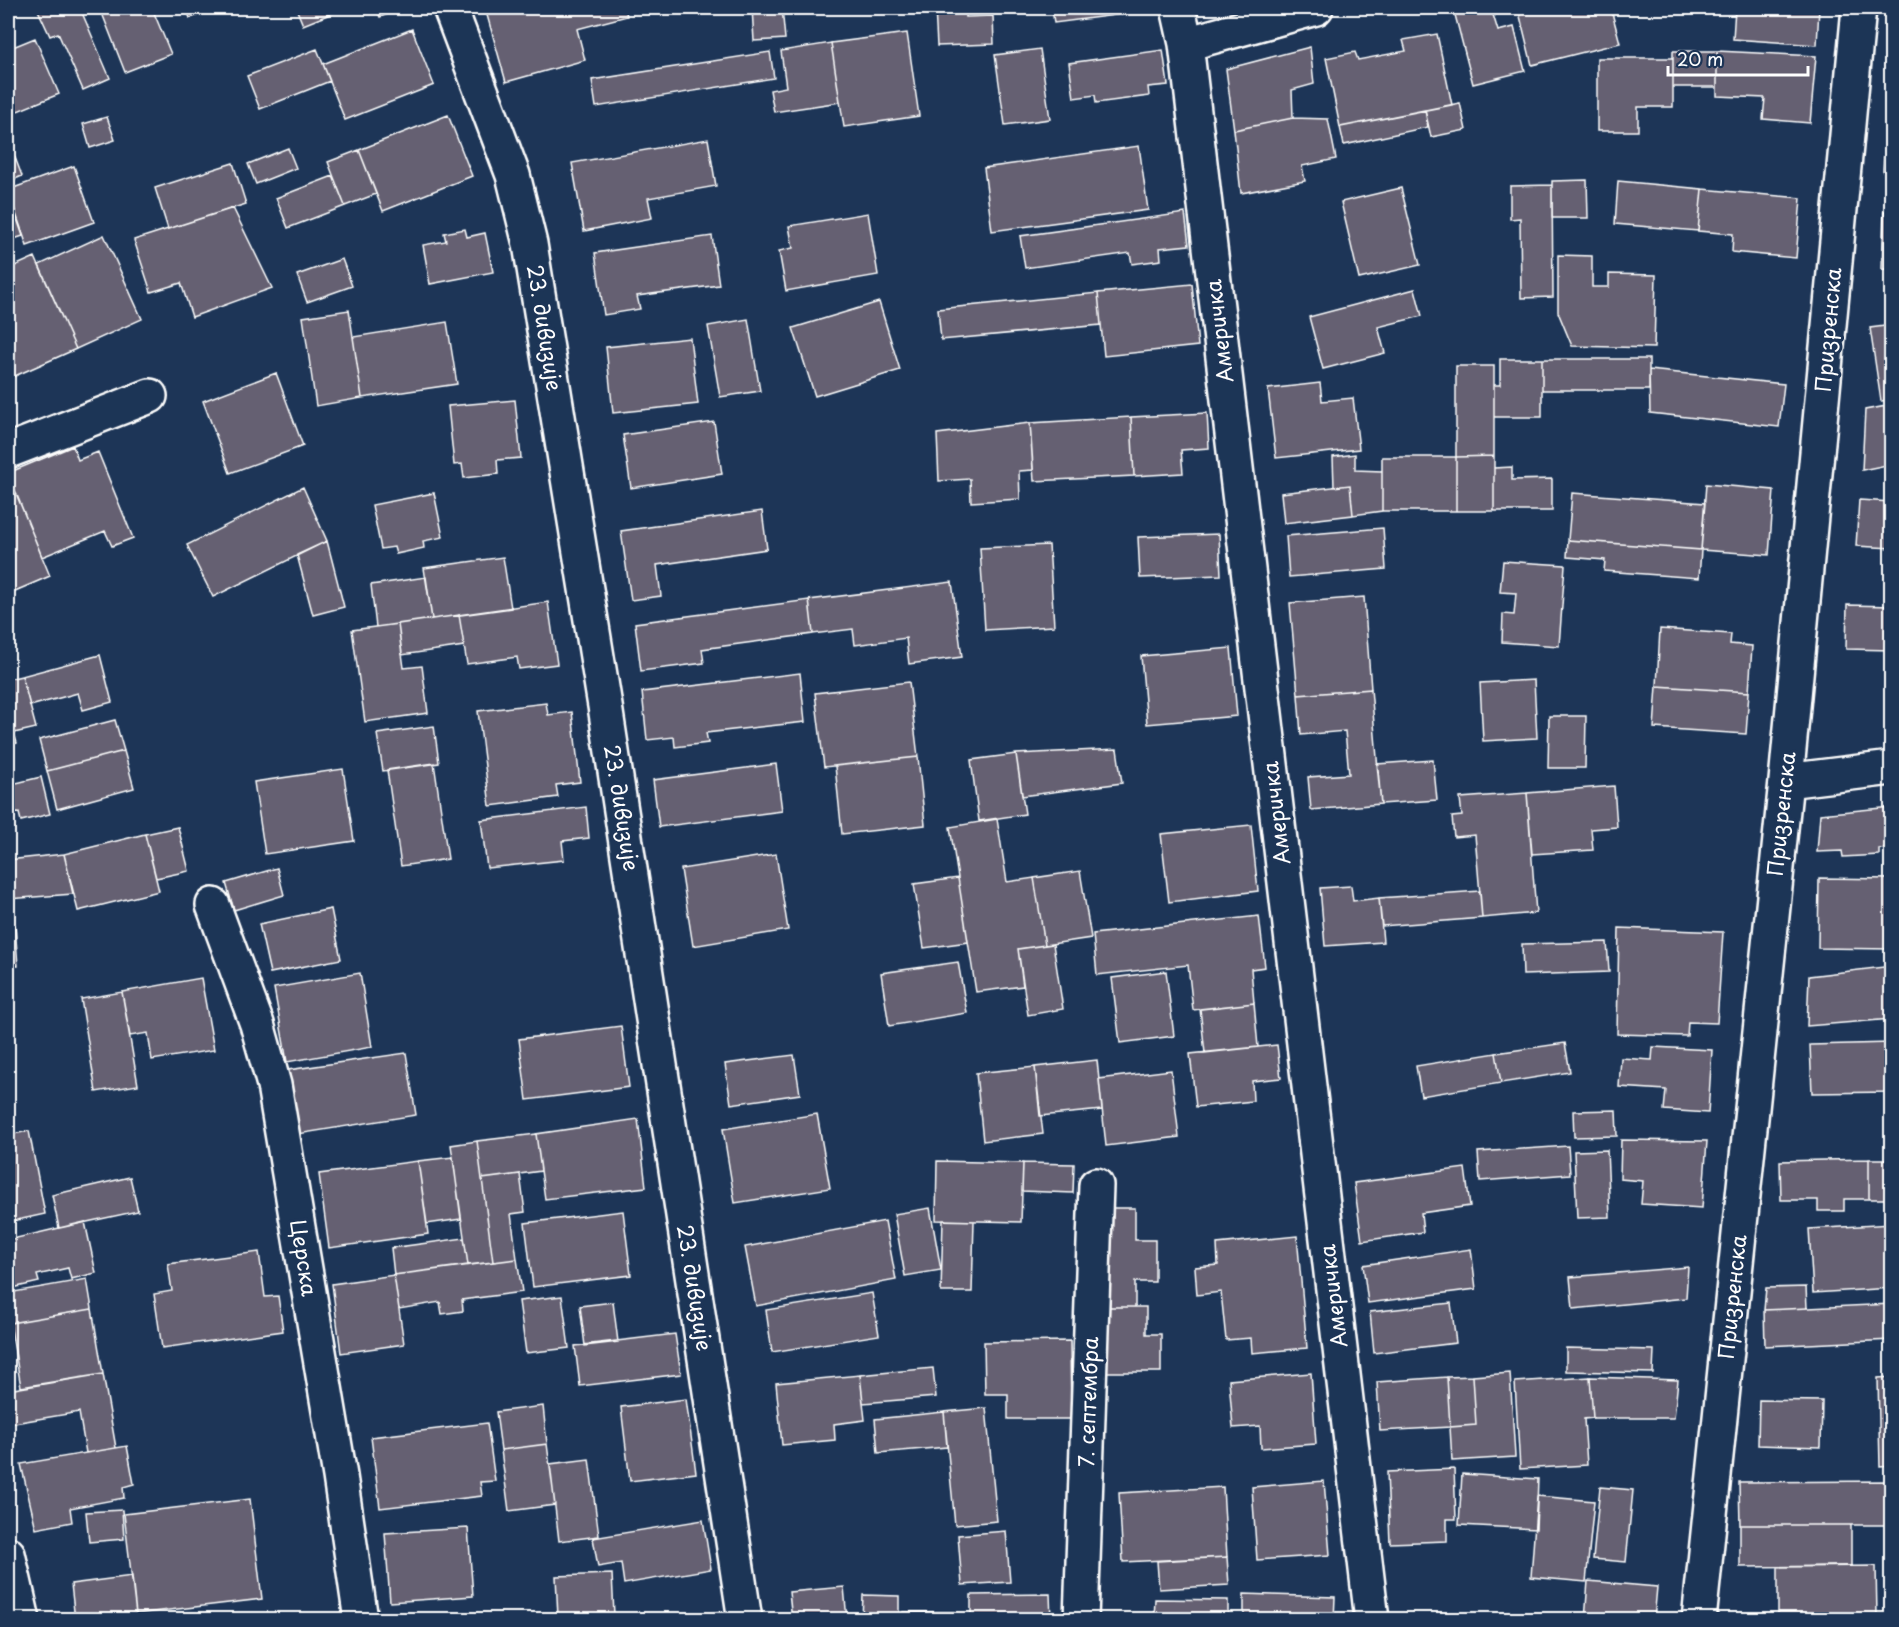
<svg xmlns="http://www.w3.org/2000/svg" width="1899" height="1627" viewBox="0 0 1899 1627" font-family="'Playpen Sans',sans-serif">
<rect width="100%" height="100%" fill="#1d3557"/>
<filter id="ink" filterUnits="userSpaceOnUse"><feTurbulence type="fractalNoise" baseFrequency=".0167" numOctaves="2"/><feDisplacementMap in="SourceGraphic" scale="12" xChannelSelector="R" yChannelSelector="G"/><feConvolveMatrix kernelMatrix="1 2 1 2 8 2 1 2 1" color-interpolation-filters="sRGB"/></filter>
<g filter="url(#ink)">
<!-- building -->
<path fill="#656172" stroke="#fff" stroke-width="1.5" d="M37,8H80L110,78L83,90L58,33L50,36Z
M100,8H152L171,54L125,72Z
M186,8H212L213,10L190,18Z
M296,8H345L303,25Z
M376,8H404L380,17Z
M485,8H625L627,16L577,29L585,60L506,82Z
M725,8H782L785,39L754,41L752,8L725,9Z
M935,8H966V17L993,16L994,44L937,46Z
M1052,8H1123V14L1054,23Z
M1467,8H1491L1498,31L1514,27L1525,71L1473,84L1454,11Z
M1518,8H1591L1593,14L1611,9L1620,43L1532,65Z
M1735,8H1819L1817,45L1733,39Z
M412,29L434,85L345,120L323,64Z
M907,33L919,116L844,127L831,43Z
M1437,34L1452,105L1340,127L1326,58L1355,52L1358,60L1406,51L1403,40Z
M35,38L59,94L8,115V49Z
M831,43L840,102L774,112L770,90L786,87L781,51Z
M1310,47L1314,84L1292,90L1293,118L1234,130L1226,69Z
M317,49L330,81L260,109L247,76Z
M1040,49L1050,119L1005,125L995,55Z
M1163,50L1168,85L1148,87L1149,96L1096,103L1095,95L1074,98L1069,63Z
M1673,51H1717V87H1673Z
M1717,51L1816,56L1810,123L1763,119L1765,98L1717,96Z
M770,52L774,78L596,107L592,80Z
M1597,58H1673V107H1638V131H1597Z
M1887,101H1892V173L1883,172Z
M1460,103L1466,130L1431,137L1425,110Z
M1425,110L1428,127L1344,145L1340,127Z
M448,115L472,176L383,211L359,150Z
M107,117L115,140L90,148L83,124Z
M1293,118L1328,119L1336,159L1302,166L1305,181L1241,193L1234,130Z
M8,139L22,176L8,182Z
M708,139L716,186L648,198L652,218L584,231L572,163Z
M1139,146L1148,210L992,231L984,168Z
M288,148L296,168L256,184L248,164Z
M359,150L376,194L345,206L328,162Z
M233,163L246,204L168,229L155,188Z
M74,166L94,222L27,246L8,190Z
M333,176L345,206L288,228L276,198Z
M1587,180L1588,218H1552V181Z
M1618,181L1702,189L1698,231L1615,224Z
M1552,185L1553,297L1521,298L1520,218L1510,219V186Z
M1401,188L1420,265L1359,279L1341,202Z
M1702,189L1801,198L1796,258L1732,252L1733,234L1698,231Z
M8,193L23,236L8,241Z
M233,208L272,288L192,317L181,283L151,292L134,240Z
M1884,211L1892,212V270L1882,269Z
M868,213L878,275L786,291L779,251L793,248L789,226Z
M1185,213L1189,245L1160,248L1161,260L1132,264L1130,253L1025,268L1020,236Z
M465,229L467,237L485,233L493,272L430,284L423,245L446,241L444,233Z
M104,235L142,319L76,349L39,265Z
M712,236L719,285L637,296L640,309L604,315L595,253Z
M1558,255L1592,256V287H1609V274L1656,275L1654,348L1572,346L1558,312Z
M35,257L76,349L8,379V269Z
M342,259L352,286L307,302L297,275Z
M1192,284L1198,346L1104,356L1098,293Z
M1415,289L1422,316L1378,327L1385,353L1323,369L1309,317Z
M1098,293L1101,325L941,340L938,309Z
M879,302L900,370L815,396L793,328Z
M349,310L362,398L316,406L303,317Z
M748,319L760,391L720,397L708,326Z
M447,322L457,384L362,398L353,337Z
M1892,325V400L1881,401L1870,328Z
M690,338L698,404L613,413L606,347Z
M1500,359H1542V417H1494V385H1500Z
M1542,359H1649V390H1542Z
M1456,366H1494V456L1456,457Z
M1649,370L1784,384L1779,427L1650,413Z
M276,373L303,446L230,473L203,401Z
M1320,383L1322,401L1353,398L1359,449L1276,458L1268,389Z
M515,400L521,458L497,460L498,474L464,478L462,464L454,465L448,406Z
M1892,405V464L1862,470L1865,410Z
M1207,413L1209,448L1181,450L1183,473L1134,476L1131,417Z
M1131,417L1134,476L1034,481L1030,423Z
M714,422L722,474L631,488L623,435Z
M1030,423L1033,470L1019,471L1020,499L971,502L970,479L939,481L937,434Z
M73,446L78,460L98,452L133,538L112,546L105,531L42,557L8,473Z
M1355,454V470L1382,471V511L1353,515L1350,485L1334,487L1333,457Z
M1494,456V511H1456V457Z
M1382,457H1456V511H1382Z
M1512,467V480L1552,479V511H1494V468Z
M8,474L50,576L8,594Z
M1706,484L1774,490L1769,555L1701,550Z
M1350,485L1353,515L1284,523L1281,493Z
M303,487L327,541L213,597L187,545Z
M434,493L443,537L423,541L424,548L396,554L394,547L381,549L372,505Z
M1572,493L1705,503L1701,550L1568,540Z
M1859,500L1892,502V548L1856,546Z
M762,511L767,549L657,565L661,596L631,600L621,531Z
M1383,528L1386,569L1289,577L1286,536Z
M1219,534L1221,575L1140,578L1138,537Z
M1568,540L1701,550L1699,578L1604,571L1605,560L1567,557Z
M327,541L344,607L313,615L297,555Z
M1049,545L1054,626L985,630L980,548Z
M503,557L511,608L432,619L424,568Z
M1503,561L1565,565L1559,646L1502,642L1503,614L1514,615L1516,593L1500,592Z
M426,577L432,619L376,627L371,585Z
M952,582L962,657L909,664L906,638L855,645L853,629L813,634L809,600Z
M1364,597L1371,689L1298,695L1290,603Z
M809,600L813,634L702,649L704,663L641,671L635,623Z
M548,602L557,664L519,669L517,657L467,664L459,615Z
M1847,605L1892,606V650L1846,649Z
M459,615L464,646L402,655L398,624Z
M398,624L404,668L422,666L428,713L365,722L352,630Z
M1660,629L1731,634L1730,644L1752,646L1749,692L1657,686Z
M1231,648L1237,716L1147,724L1141,656Z
M100,655L112,702L83,710L78,693L30,706L22,676Z
M800,673L805,722L706,733L708,743L675,747L674,737L647,740L642,692Z
M22,676L36,728L14,733L8,709V679Z
M1534,680L1537,738L1483,741L1480,683Z
M909,682L918,757L824,767L815,693Z
M1657,686L1749,692L1746,734L1654,728Z
M1371,689L1381,804L1311,810L1308,777L1349,774L1345,731L1301,735L1298,695Z
M546,703L548,715L572,712L580,782L556,785L558,797L490,806L478,711Z
M8,713L17,743L8,746Z
M1549,716H1586L1585,768H1548Z
M115,720L124,751L47,771L39,740Z
M434,726L439,763L383,771L377,734Z
M1117,749L1122,783L1022,796L1016,754Z
M124,751L134,788L57,809L47,771Z
M1016,754L1025,814L979,821L971,760Z
M918,757L925,825L842,834L835,766Z
M1433,760L1437,800L1381,804L1377,764Z
M434,763L448,859L401,866L387,770Z
M776,764L782,811L659,827L653,780Z
M343,769L354,841L265,854L254,782Z
M41,777L50,814L21,821L19,813L10,814L11,819L8,820V785Z
M1614,786L1617,827L1591,829L1593,850L1532,854L1527,793Z
M1527,793L1536,913L1482,918L1475,835L1454,837L1452,817L1462,816L1460,798Z
M586,807L589,838L562,841L564,860L487,868L481,820Z
M1892,807V848L1879,849V855L1843,857L1842,851L1817,852L1820,814Z
M997,819L1007,882L1034,878L1045,945L1018,949L1023,986L976,992L950,827Z
M1251,825L1258,891L1169,902L1161,834Z
M178,827L189,871L156,878L145,834Z
M145,834L159,891L78,911L64,854Z
M64,854L73,894L8,899V860Z
M776,854L788,930L693,946L681,869Z
M277,868L284,895L234,910L226,883Z
M1080,871L1091,938L1045,945L1034,878Z
M958,878L968,942L924,948L914,884Z
M1819,878L1892,879V949L1818,948Z
M1351,886L1353,901L1379,898L1383,942L1325,946L1320,888Z
M1480,891L1482,918L1382,926L1379,898Z
M331,909L341,959L270,973L259,924Z
M1259,916L1265,967L1251,969L1254,1003L1193,1010L1188,965L1097,975L1093,934Z
M15,925L18,966H8V926Z
M1619,928L1723,932L1717,1023L1688,1022L1687,1036L1617,1034Z
M1607,942L1609,972L1523,975L1522,944Z
M1053,944L1063,1009L1028,1015L1018,949Z
M958,962L967,1013L889,1026L881,973Z
M1892,966V1019L1807,1026L1809,976Z
M1166,971L1174,1036L1120,1043L1112,978Z
M360,973L372,1047L287,1062L274,988Z
M201,978L214,1050L152,1060L148,1033L130,1036L122,992Z
M122,992L138,1085L96,1092L81,999Z
M1254,1003L1258,1047L1205,1053L1200,1009Z
M621,1026L629,1087L527,1100L519,1039Z
M1565,1043L1570,1072L1501,1083L1496,1053Z
M1892,1043V1092L1812,1093L1810,1045Z
M1277,1045L1281,1078L1252,1081L1253,1101L1196,1107L1190,1054Z
M1653,1047L1712,1050L1708,1113L1664,1110L1666,1090L1619,1087L1621,1058L1652,1060Z
M406,1053L416,1115L298,1134L288,1070Z
M1496,1053L1501,1083L1421,1096L1416,1066Z
M794,1055L800,1094L731,1104L725,1064Z
M1097,1060L1102,1110L1040,1116L1035,1067Z
M1035,1067L1043,1134L983,1141L976,1073Z
M1171,1070L1179,1137L1106,1146L1099,1079Z
M1616,1110L1617,1136L1574,1137L1573,1111Z
M817,1114L830,1188L735,1203L723,1129Z
M638,1119L646,1187L545,1199L536,1134Z
M29,1131L45,1214L8,1222V1135Z
M536,1134L541,1171L482,1179L477,1141Z
M1621,1140L1707,1141L1702,1208L1641,1204L1643,1181L1620,1179Z
M477,1141L493,1262L468,1265L451,1145Z
M1568,1146L1570,1174L1480,1181L1478,1152Z
M1607,1150L1610,1217L1577,1218L1574,1151Z
M453,1157L461,1219L427,1224L418,1161Z
M1869,1159H1892V1199H1869Z
M1869,1159V1199H1844V1211H1818V1200H1781L1780,1161Z
M418,1161L428,1234L329,1248L319,1174Z
M937,1161L1023,1163L1021,1222L936,1220Z
M1023,1163L1074,1164L1073,1193L1022,1191Z
M1465,1168L1470,1206L1421,1213L1423,1232L1362,1241L1354,1183Z
M520,1174L525,1212L511,1214L517,1259L493,1262L482,1179Z
M130,1177L138,1211L59,1228L52,1195Z
M930,1208L941,1270L905,1276L894,1214Z
M1104,1208H1135V1240H1155V1282H1135V1307H1104Z
M623,1211L631,1275L533,1287L525,1223Z
M943,1220L974,1221L972,1292H941Z
M885,1221L896,1280L756,1306L745,1247Z
M85,1222L96,1273L71,1279L68,1268L37,1275L39,1282L8,1289V1240Z
M1892,1224V1288L1813,1293L1809,1229Z
M1297,1236L1307,1348L1252,1353L1251,1338L1226,1340L1221,1292L1197,1295L1195,1267L1218,1265L1217,1244Z
M464,1238L468,1265L394,1275L391,1248Z
M1471,1249L1476,1289L1368,1303L1363,1265Z
M259,1252L265,1297L278,1296L283,1331L162,1348L154,1294L172,1291L168,1264Z
M517,1259L522,1292L462,1300L463,1311L442,1314L440,1302L399,1309L394,1275Z
M1688,1267L1686,1298L1573,1309L1570,1277Z
M394,1275L404,1344L341,1353L332,1284Z
M87,1279L92,1309L10,1323L8,1293Z
M1806,1287L1807,1308L1764,1310L1766,1288Z
M872,1293L879,1335L772,1352L766,1310Z
M562,1296L569,1348L526,1353L519,1301Z
M613,1302L618,1342L585,1346L580,1306Z
M1451,1303L1456,1343L1374,1353L1370,1312Z
M1892,1304V1340L1765,1346L1764,1310Z
M1104,1307H1146V1334H1161V1372H1104Z
M92,1309L103,1374L21,1387L10,1323Z
M675,1334L681,1374L580,1386L575,1346Z
M1070,1341L1071,1419H1008V1394H985L984,1342Z
M1566,1348L1654,1350L1653,1373L1566,1371Z
M933,1368L936,1397L863,1403L860,1375Z
M1311,1373L1316,1444L1261,1448L1260,1426L1233,1428L1229,1380Z
M1510,1373L1515,1457L1452,1461L1450,1427L1476,1425L1473,1376Z
M103,1374L116,1448L86,1453L79,1412L8,1424V1390Z
M860,1375L865,1420L834,1424L835,1440L782,1445L776,1383Z
M1473,1376L1476,1425L1450,1427L1447,1377Z
M1447,1377L1450,1427L1380,1431L1377,1382Z
M1590,1377L1678,1380L1674,1418H1593Z
M1590,1377L1593,1418L1584,1419L1587,1465L1520,1469L1515,1382Z
M1892,1377V1466L1880,1467L1878,1378Z
M686,1399L696,1473L630,1481L621,1407Z
M1759,1400L1822,1401L1821,1447L1758,1445Z
M543,1406L547,1444L501,1450L496,1412Z
M986,1408L997,1521L955,1525L944,1412Z
M944,1412L947,1447L878,1453L875,1419Z
M487,1423L495,1481L480,1482L482,1496L380,1508L371,1437Z
M547,1444L555,1505L509,1511L501,1450Z
M127,1446L134,1484L123,1487L124,1498L70,1508L72,1522L36,1529L21,1464Z
M589,1459L599,1536L559,1541L550,1464Z
M1454,1469L1456,1519H1447V1541L1390,1543L1387,1472Z
M1462,1474L1538,1479L1536,1529L1459,1525Z
M1324,1481L1330,1555L1257,1560L1252,1487Z
M1892,1481V1525H1740L1739,1482Z
M1223,1487L1227,1557L1123,1562L1119,1493Z
M1600,1487L1633,1490L1626,1562L1593,1559Z
M1537,1496L1594,1501L1586,1582L1531,1577Z
M250,1499L262,1599L136,1614L124,1514Z
M122,1510L124,1539L89,1542L86,1512Z
M703,1520L711,1569L624,1584L621,1563L598,1567L593,1538Z
M1740,1525H1851V1566L1740,1567Z
M468,1528L473,1596L390,1602L385,1533Z
M1006,1531L1010,1582L962,1585L958,1535Z
M1227,1557L1229,1585L1159,1589L1157,1561Z
M1876,1566L1877,1616H1778V1567Z
M612,1574L614,1615L558,1617L556,1576Z
M132,1576L136,1614L75,1620L71,1584Z
M1588,1581L1657,1587L1654,1620H1585Z
M844,1587L847,1620H792L789,1592Z
M1050,1594L1051,1620H971V1595Z
M1244,1594L1335,1597L1334,1620H1244Z
M863,1595L899,1596V1620H862Z
M1155,1599L1228,1600V1620H1154Z
M721,1612V1620H627V1618Z
M903,1612H954V1620H903Z"/>
<g fill="none" stroke-linecap="round" stroke-linejoin="round">
<!-- minor casing -->
<g stroke="#fff" stroke-width="38">
<path id="minor" d="M450,8L513,175L530,244L605,706L745,1620
M1178,8L1186,44L1372,1620
M1186,44L1316,8
M8,451L150,396
M1786,781L1892,768
M213,905L257,1024L274,1085L340,1476L361,1620
M8,1554L23,1620
M1081,1620L1096,1185
M1699,1620L1786,781L1859,8"/>
</g>
<!-- minor -->
<use href="#minor" stroke="#1d3557" stroke-width="33"/>
</g>
</g>
<g text-anchor="middle" stroke-width="6" stroke-linejoin="round" paint-order="stroke">
<!-- street labels -->
<g font-size="21" fill="#fff" stroke="#1d3557">
<text transform="translate(544 328) rotate(81)" y="7">23. дивизије</text>
<text transform="translate(1829 330) rotate(-85)" y="7">Призренска</text>
<text transform="translate(1220 331) rotate(-97)" y="7">Америчка</text>
<text transform="translate(621 808) rotate(81)" y="7">23. дивизије</text>
<text transform="translate(1277 813) rotate(-97)" y="7">Америчка</text>
<text transform="translate(1782 814) rotate(-84)" y="7">Призренска</text>
<text transform="translate(303 1258) rotate(81)" y="7">Церска</text>
<text transform="translate(694 1288) rotate(81)" y="7">23. дивизије</text>
<text transform="translate(1334 1296) rotate(-97)" y="7">Америчка</text>
<text transform="translate(1733 1297) rotate(-84)" y="7">Призренска</text>
<text transform="translate(1089 1402) rotate(-88)" y="7">7. септембра</text>
</g>
</g>
<!-- margin -->
<rect width="1899" height="1627" fill="none" stroke="#1d3557" stroke-width="30"/>
<rect x="15" y="15" width="1869" height="1597" fill="none" stroke="#fff" stroke-width="2" filter="url(#ink)"/>
<!-- scale -->
<path d="M1668 66v9h140v-9" fill="none" stroke="#ffffff" stroke-width="3"/>
<text x="1677" y="66" font-size="18" fill="#ffffff" stroke="#1d3557" stroke-width="4.5" paint-order="stroke">20 m</text>
</svg>
